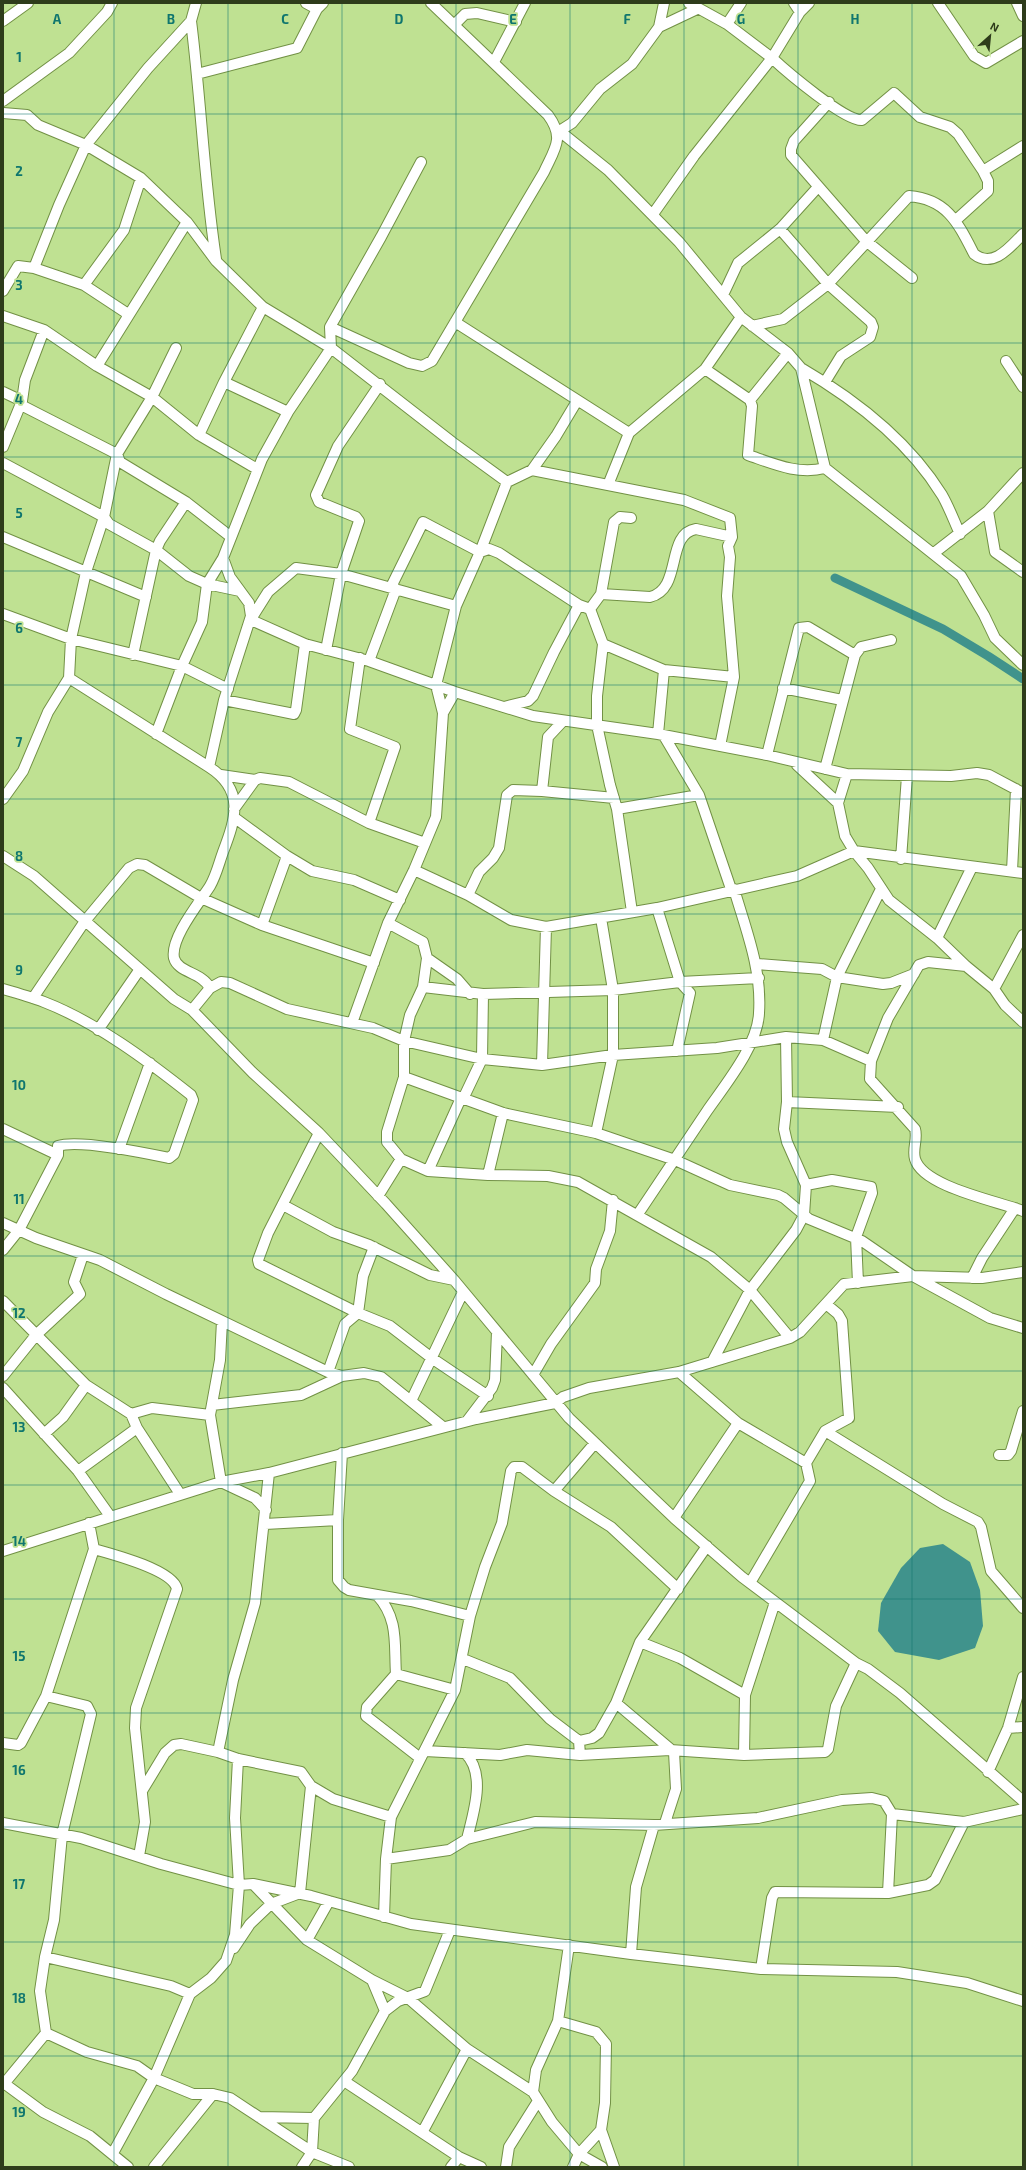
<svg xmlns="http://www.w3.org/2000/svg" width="1026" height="2170" viewBox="0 0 1026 2170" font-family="'Exo 2',sans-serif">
<rect width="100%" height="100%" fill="#bfe192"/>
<!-- water -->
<path fill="#40938c" d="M943,1544L970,1562L980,1590L983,1626L975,1648L939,1660L895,1652L878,1631L881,1603L901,1568L920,1548Z"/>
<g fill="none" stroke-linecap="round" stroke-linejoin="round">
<!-- canal -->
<path stroke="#40938c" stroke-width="9" d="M835,578L943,629L988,656L1023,679"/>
<!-- minor casing -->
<g stroke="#729145" stroke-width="12">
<path id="minor" d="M306,3L317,9
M689,3L727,24L741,3
M794,3L800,12L809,3
M938,3L974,56L986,63L1023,41
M1017,3L1023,16
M3,21L28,3
M191,21C201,100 204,180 216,259
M727,24L772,58L800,12
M454,25L465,14L477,13L516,22
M659,27L697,9
M494,62L525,3
M197,74L297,48L317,9L323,3
M3,101L69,53L107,12L112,3
M829,102L794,141L791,149V155L866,241L912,278
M3,113L27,115L38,125L86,145L141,178L187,222L216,261L263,307L331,348L452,442L507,482
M557,129L608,170L679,242L741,317L788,353L801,368L825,468L961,576L984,615L995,638L1023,665
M561,130L572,123L600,89L632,64L659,27L664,3
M653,214L694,156L772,58C787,72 845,121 862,120L894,93L920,117L950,127L958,134L983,171L1023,146
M956,220L988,191V181L983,171
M780,229L828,284L871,322L873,327L870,337L841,356L825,382
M84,285L124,230L141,178
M3,291L18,266L34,268
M723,295L738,263L780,229L818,187
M128,314L84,285L34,268L59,205L86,145L148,68L191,21L196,3
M3,316L44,330L97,366L152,397L199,435L257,469
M455,322L629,433
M752,326L783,319L828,284L909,196C947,199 958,223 974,254C993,269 1010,247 1023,234
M330,327L381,237L421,162
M1006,361L1023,387
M97,366L187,222
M801,368C856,400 908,440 942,495C949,507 954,521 960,534
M705,369L750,400L752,406L748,455C774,464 798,475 825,468
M224,382L288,412
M3,392L22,401L21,405L117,454L120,462L186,502L231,537
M750,400L788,353
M199,435L224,382L263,307
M3,447L22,401L25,380L44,330
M3,463L104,517L109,524L156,550L189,576L207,584L240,591
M532,470L684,500L730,518L732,537L728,546L730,557L727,596L734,677L720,746
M608,485L629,433L705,369L741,317
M988,511L995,552L1023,572
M631,518L620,517L614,522L601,594L590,609L603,644L597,696V725L610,785L617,809L632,912
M3,537L146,597
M934,553L988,511L1023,473
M391,587L423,522L480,552L489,549L499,553L579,605L590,609
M601,594L650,597C683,589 665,534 696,529L732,537
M3,614L71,639L182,666L228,689
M251,616V620L305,644L369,661L455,692L533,716L658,734L767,755L847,774L951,776L977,773L989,775L1023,793
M251,619L268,592L296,568L341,574L456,606
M603,644L664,670L658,734
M326,650L341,574L359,521L356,517L319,502L316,495L338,446L380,384
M133,655L156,550L160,541L186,502
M360,658L350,729L395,747L369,823
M369,661L396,589
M664,670L734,677
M69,678L209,767
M783,688L842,700
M224,700L294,714L296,710L305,644
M504,707L528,701L533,696L554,652L579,605
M443,713L455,692
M156,734L182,666L202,622L207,584L223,558
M664,736L699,795L731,889
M767,755L799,628L808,627L855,655
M797,765L838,803L845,836L854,851L868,868L889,900L937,938L966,966L994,989L1005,1005L1023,1022
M825,769L855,655L861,647L891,640
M221,775L255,780
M542,791L614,798
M3,799L23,771L48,712L69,678L71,639L86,572L104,517L117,454L152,397L176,348
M838,803L847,774
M234,809L255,780L260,778L289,782L369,823L425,843
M617,809L699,795
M235,818L287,856L312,871L354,880L400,900
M3,856L34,876L174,999L192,1010L253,1073L319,1133L386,1204L454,1280L569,1418L674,1518L742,1577L856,1663L868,1669L900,1693L1023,1801
M901,859L907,776
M414,870L468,895L511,920L546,927L657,908L797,876L854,851L1023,873
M1012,871L1016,789
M468,895L479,872L493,858L499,848L507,795L513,790L542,791L548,737L563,721
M657,908L680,982L690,993L677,1051
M388,923L423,942L427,958L457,979L470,994
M262,925L287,856
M937,938L972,867
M757,964L822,969L837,977L883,984L891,983L914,974
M423,987L483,994L613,990L680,982L759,978
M210,988L221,982L230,983L287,1009L373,1028L404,1041L482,1059L542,1065L613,1055L717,1048L786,1037L823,1040L871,1061L870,1079L915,1129C918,1139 912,1149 915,1159C923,1187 998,1201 1023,1211
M3,989C17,993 31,997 44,1002C96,1022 148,1061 191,1095L193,1100L174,1154L169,1158C145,1153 79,1139 58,1146V1155L3,1129
M994,989L1023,935
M33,998L85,921L129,868L137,864L145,865L201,898L262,925L374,963
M192,1010L210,988C202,972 178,973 174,958C170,938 200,902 210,886C216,876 219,863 223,852C236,818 245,790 209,767L224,700L251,616L249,603L230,577L223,558L262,459L288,412L331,348L330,327L409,363L422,366L432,361L544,172C555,148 565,138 548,115L431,3
M352,1023L388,923L414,870L436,817L443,713L436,685L456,606L480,552L507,482L532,470L556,436L577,401
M98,1030L140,969
M823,1040L837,977L881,889
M871,1061L888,1018L919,965L928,962L966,966
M542,1065L546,927
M404,1077L503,1113L596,1133L675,1160L730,1185L778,1195L784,1198L809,1219L862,1241L913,1276L990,1318L1023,1328
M463,1099L482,1059L483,994
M787,1102L898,1107
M319,1133L268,1233L258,1260L259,1264L358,1313L363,1276L374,1247
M596,1133L613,1055V990L601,918
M119,1149L150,1063
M401,1159L428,1171L488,1175L548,1176L578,1182L711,1257L750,1290L790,1338
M428,1171L461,1098
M488,1175L503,1113
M806,1185L832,1180L871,1187L872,1193L856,1237L858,1283
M378,1196L401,1159L387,1142V1132L404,1077V1041L410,1015L423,987L427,958
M283,1205L333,1232L369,1245L430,1275L454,1280
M638,1214C661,1180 684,1145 707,1111C725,1085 758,1045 759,1013C762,969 746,930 734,889
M3,1223L36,1238L100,1260L166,1294L328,1372L342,1376L364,1373L381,1377L443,1427
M3,1250L19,1230L58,1155
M972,1278L982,1258L1015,1208
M3,1301L86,1385L131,1414L137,1428L180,1494
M222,1321L220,1360L210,1415L221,1482L255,1498L266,1510
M712,1362L750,1290L796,1230L804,1215L806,1185L787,1142L784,1129L787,1102L786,1037
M328,1372L345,1324L358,1313L390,1326L433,1359L488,1396
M679,1372L738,1423L806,1463L810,1481L750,1583
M533,1375L551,1344L595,1283L596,1269L610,1231L613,1200
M3,1376L36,1335L80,1294L74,1282L83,1255
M3,1388L78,1471L110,1516
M411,1401L463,1292
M212,1405L301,1395L342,1376
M131,1414L152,1408L210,1415
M467,1421L492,1388L495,1380L497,1332
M825,1431L849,1418L842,1321L838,1314L826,1304
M44,1434L63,1417L86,1385
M342,1453L338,1520V1580L344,1587L349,1590L411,1601L470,1616
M999,1455H1008L1011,1451L1023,1411
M806,1463L825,1431L943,1504L978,1522L981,1527L991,1571L1023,1608
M78,1471L137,1428
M554,1491L595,1443
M674,1518L738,1423
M265,1524L338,1520
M94,1549C112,1554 173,1570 177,1589L136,1708L135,1728L145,1822L139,1856
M3,1551L221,1482L269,1473L476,1419L555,1403L563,1397L589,1388L679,1372L790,1338L800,1332L844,1284L913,1276L982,1278L1023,1272
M377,1595C399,1619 394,1644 396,1674L367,1707L366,1716L420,1758
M640,1642L707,1546
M463,1659L510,1678L550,1719L579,1741
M396,1674L455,1690
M616,1703L674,1752L676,1789L665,1823
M1008,1728L1023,1727
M3,1743L18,1745L21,1743L46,1696L94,1549L89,1523
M425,1751L500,1755L527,1750L580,1755L579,1741L592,1738L599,1733L616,1703L640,1642L680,1658L745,1695
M218,1752L233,1680L255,1603L269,1473
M465,1753C487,1774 473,1814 467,1839
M580,1755L670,1750L744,1755L825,1752L828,1749L836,1706L856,1663
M744,1755L745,1695L775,1602
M988,1772L1008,1728L1023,1677
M142,1791L165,1753L174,1745L181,1744L218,1752L238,1759L301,1772L311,1786L333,1799L391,1817
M3,1823L81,1838L161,1864L239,1885L253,1884L311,1896L411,1924L631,1954L761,1969L897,1972L967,1983L1023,2001
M386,1859L449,1850L467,1839L535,1822L654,1825L758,1818L842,1800L872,1798L884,1801L892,1814L964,1822L1023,1809
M253,1884L307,1940L372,1980L385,2011L352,2071L314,2118L312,2152L302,2167
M888,1893L892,1814
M384,1917L386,1859L391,1817L455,1690L470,1616L485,1567L502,1523L511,1471L514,1467H522L554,1491L611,1527L678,1589
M307,1940L329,1901
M569,1945L558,2021L536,2070L533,2092L552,2122L579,2154L602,2167
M234,1948L250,1924L271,1904L300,1893L311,1786
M631,1954L636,1887L654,1825
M45,1957L171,1986L190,1994
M761,1969L772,1898L775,1892L888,1893L928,1885L935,1880L964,1822
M372,1980L408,1998L467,2049L533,2092
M385,2011L398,2001L425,1991L450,1930
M558,2021L596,2032L606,2044L605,2103L601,2130L614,2167
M46,2033L87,2052L137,2066L154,2078L193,2094H213L230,2098L312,2152L349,2167
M344,2081L459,2157L481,2167
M5,2084L43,2112L90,2136L128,2167
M3,2085L46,2033L40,1991L45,1957L54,1920L62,1835L91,1714L87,1706L46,1696
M259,2117L314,2118
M423,2131L467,2049
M113,2153L154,2078L190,1994L211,1978L226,1961L235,1935L239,1885L235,1818L238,1759
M154,2167L213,2094
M451,2167L459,2157
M506,2167L509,2147L538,2101
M573,2167L579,2154L601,2130"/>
</g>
<!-- minor -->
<use href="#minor" stroke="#fff" stroke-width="10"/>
</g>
<!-- grid -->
<path fill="none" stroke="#0f766e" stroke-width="1" stroke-opacity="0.55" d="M114,3V2167M228,3V2167M342,3V2167M456,3V2167M570,3V2167M684,3V2167M798,3V2167M912,3V2167M3,114H1023M3,228H1023M3,343H1023M3,457H1023M3,571H1023M3,685H1023M3,799H1023M3,914H1023M3,1028H1023M3,1142H1023M3,1256H1023M3,1371H1023M3,1485H1023M3,1599H1023M3,1713H1023M3,1827H1023M3,1942H1023M3,2056H1023"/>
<g font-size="13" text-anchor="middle" font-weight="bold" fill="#0f766e" stroke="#bfe192" stroke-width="3.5" stroke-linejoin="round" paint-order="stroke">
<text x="57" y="24">A</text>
<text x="171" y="24">B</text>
<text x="285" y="24">C</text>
<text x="399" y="24">D</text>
<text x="513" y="24">E</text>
<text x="627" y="24">F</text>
<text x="741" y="24">G</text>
<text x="855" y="24">H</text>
<text x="19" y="62">1</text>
<text x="19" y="176">2</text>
<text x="19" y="290">3</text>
<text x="19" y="404">4</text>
<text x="19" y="518">5</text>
<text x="19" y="633">6</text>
<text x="19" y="747">7</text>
<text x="19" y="861">8</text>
<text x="19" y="975">9</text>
<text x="19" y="1090">10</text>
<text x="19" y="1204">11</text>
<text x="19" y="1318">12</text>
<text x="19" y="1432">13</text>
<text x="19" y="1546">14</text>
<text x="19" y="1661">15</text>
<text x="19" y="1775">16</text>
<text x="19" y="1889">17</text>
<text x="19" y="2003">18</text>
<text x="19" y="2117">19</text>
</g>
<!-- border -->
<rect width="1026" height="2170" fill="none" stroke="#2e3c1b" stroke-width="8"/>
<!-- north arrow -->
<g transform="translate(990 36) rotate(27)" stroke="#bfe192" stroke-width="3" paint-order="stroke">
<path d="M0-3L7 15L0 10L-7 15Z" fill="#2e3c1b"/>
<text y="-6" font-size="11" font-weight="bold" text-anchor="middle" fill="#2e3c1b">N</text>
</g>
</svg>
